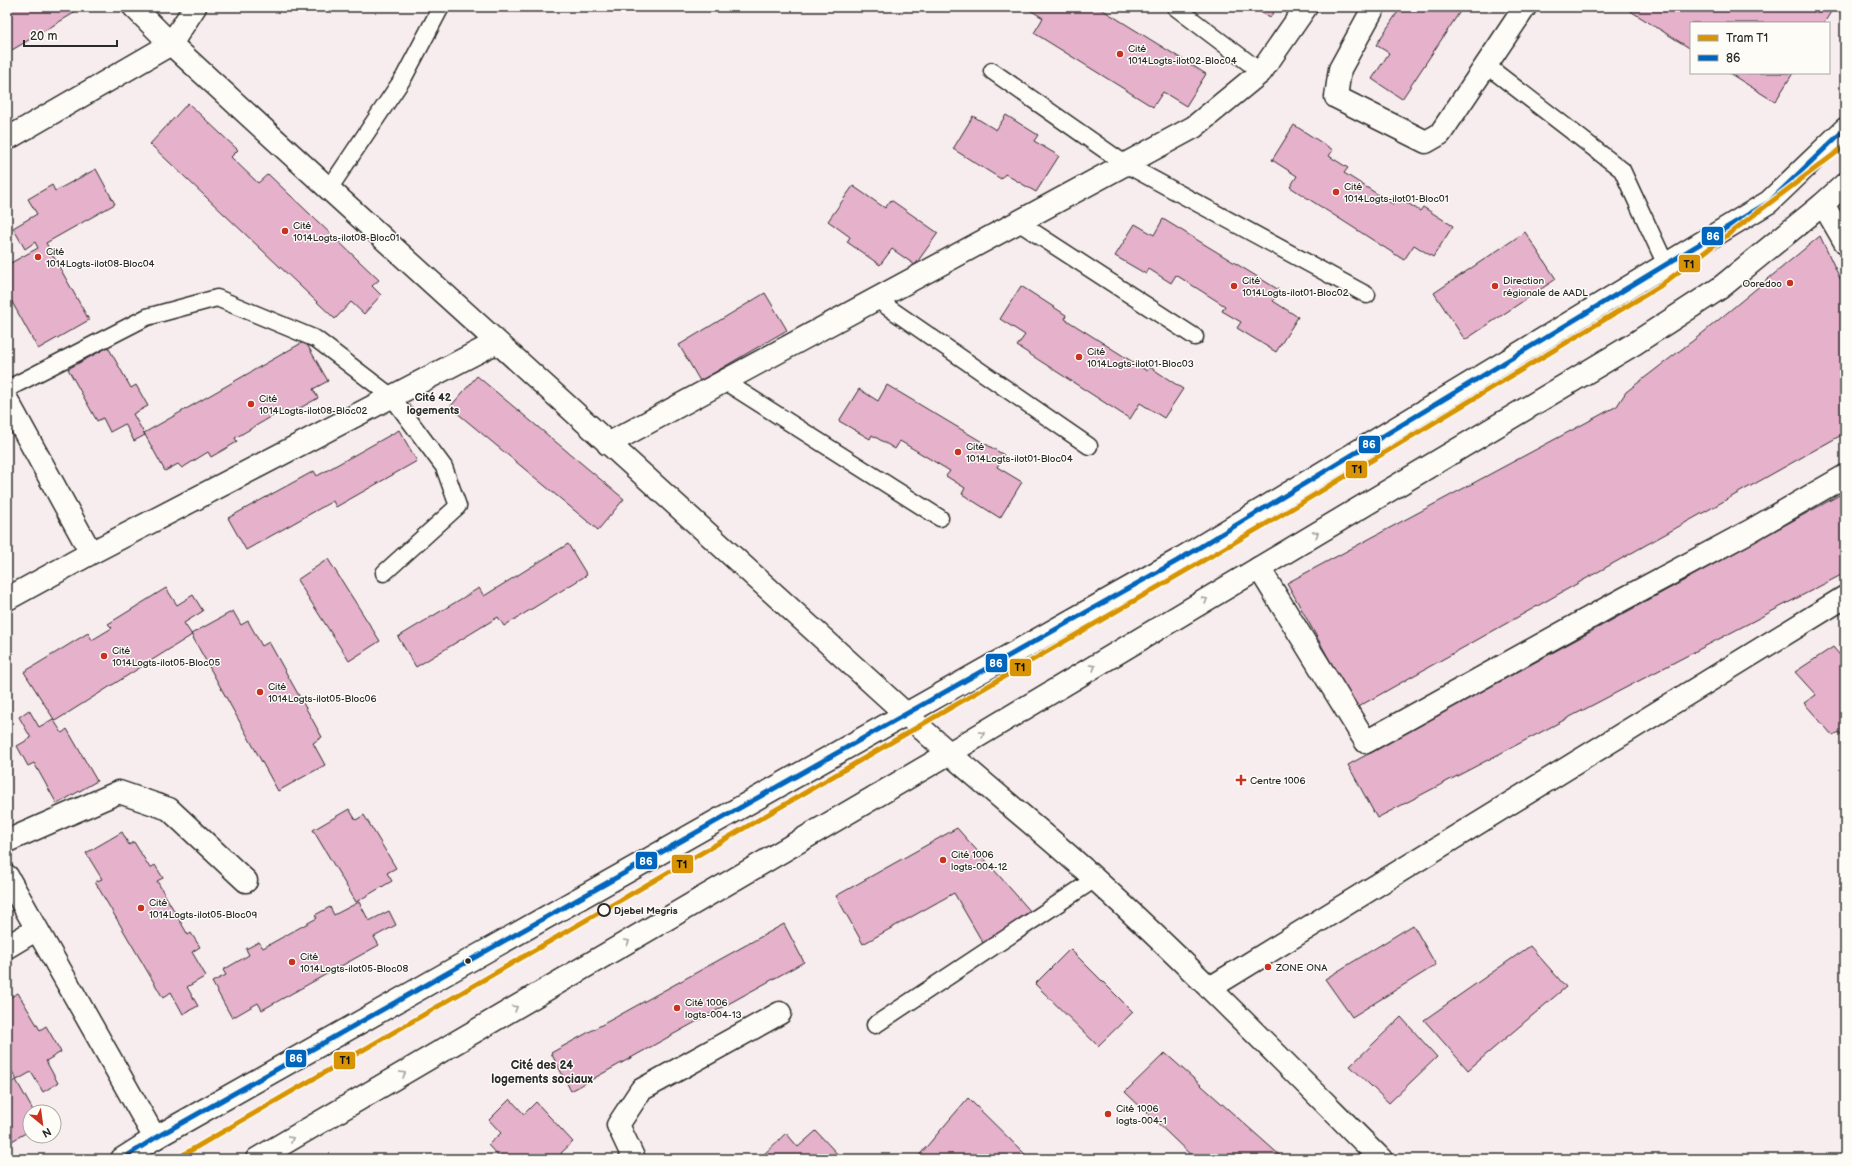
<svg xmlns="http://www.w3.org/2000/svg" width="1852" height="1166" viewBox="0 0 1852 1166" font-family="'Balsamiq Sans',sans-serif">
<rect width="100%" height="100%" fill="#f8edee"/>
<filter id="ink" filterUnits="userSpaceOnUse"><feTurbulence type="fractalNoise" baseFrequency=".025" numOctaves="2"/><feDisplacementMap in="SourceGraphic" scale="8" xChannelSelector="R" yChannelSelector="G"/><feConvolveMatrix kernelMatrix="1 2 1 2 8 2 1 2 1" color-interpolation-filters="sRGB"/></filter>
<g filter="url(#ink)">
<!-- building -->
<path fill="#e5b1cb" stroke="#2b2b2b" d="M7,7H71L74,13L7,53Z
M1025,7H1098L1206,74L1186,106L1163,92L1153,107L1034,33L1043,18Z
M1252,7H1276L1270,18Z
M1401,7H1463L1402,99L1372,79L1389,53L1376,45Z
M1624,7H1834L1824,23H1691V49Z
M1729,73H1793L1775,102Z
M188,103L238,150L231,157L258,183L268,174L379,280L372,286L381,295L364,314L351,302L335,319L150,144Z
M1006,115L1038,135L1034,141L1059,156L1036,192L1005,174L1001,179L953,149L973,116L996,130Z
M1294,125L1333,150L1329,156L1348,168L1344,173L1393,204L1398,197L1420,211L1423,207L1453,226L1433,257L1414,245L1404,260L1290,187L1297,176L1272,160Z
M96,169L115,204L46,243L89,320L38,349L7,293V265L38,248L35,242L25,249L13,228L37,214L28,199L52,185L55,191Z
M853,186L885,208L891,200L938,233L915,265L892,249L880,265L847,242L850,237L828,221Z
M1163,219L1279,290L1273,301L1298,317L1276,352L1237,328L1241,322L1222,311L1225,306L1176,275L1171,283L1149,269L1146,274L1115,256L1135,224L1154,235Z
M1525,232L1556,279L1465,340L1434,293Z
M1820,236L1845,289V433L1356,708L1287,583L1617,406L1626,392L1699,336Z
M1021,286L1066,315L1065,319L1147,371L1150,367L1183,389L1164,418L1140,403L1130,419L1017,346L1025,335L1000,319Z
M765,293L787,330L700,381L679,345Z
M305,341L328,381L313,389L318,398L286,416L283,410L235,438L237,442L211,457L208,452L182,468L178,464L165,471L144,433Z
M108,347L131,388L136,385L148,406L133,414L145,435L134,441L125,424L110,432L103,418L97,421L68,369Z
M477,376L624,499L598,530L450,407Z
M887,385L1004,455L997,467L1022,482L1000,518L962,494L965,488L946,476L950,471L900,441L895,449L872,435L870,439L839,421L859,389L878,401Z
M399,430L417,461L336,507L333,501L246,550L228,518L314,471L317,476Z
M1845,492V573L1377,818L1348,765Z
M568,544L587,575L504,626L498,617L416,667L398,637L479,588L484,596Z
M328,559L380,641L349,661L297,580Z
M166,588L177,605L193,595L203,611L184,623L192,635L55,721L24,672L88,633L92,640L112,628L108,624Z
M233,611L241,625L248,621L262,646L269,642L322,737L313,743L325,765L278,791L191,634Z
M1833,647L1845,661V740L1839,732L1833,736L1804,703L1816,695L1795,672Z
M29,710L39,727L53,719L62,733L67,729L97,781L57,804L34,763L28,766L17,746L31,738L19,717Z
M349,809L356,820L364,815L396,868L387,873L392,881L356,902L313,830Z
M957,828L1032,913L983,943L954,893L863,944L836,896Z
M122,832L129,845L134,842L150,868L155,865L163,878L157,881L188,935L191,933L200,947L192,952L206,976L187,987L198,1006L183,1014L171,992L163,998L95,882L102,879L86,853Z
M359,902L369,921L389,911L396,925L374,937L379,945L262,1010L258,1003L232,1018L212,982L226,975L223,970L249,955L246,949L259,942L263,948L317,918L315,915L330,907L334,915Z
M784,924L804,962L571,1091L551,1053Z
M1413,925L1436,965L1352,1017L1325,979Z
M1530,946L1566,987L1468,1070L1424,1020Z
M1070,949L1133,1012L1098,1046L1035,984Z
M18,993L40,1030L46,1026L61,1052L46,1061L58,1083L43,1092L31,1072L17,1080L7,1063V999Z
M1401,1017L1437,1057L1389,1103L1350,1066Z
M1165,1053L1284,1159H1195L1125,1092Z
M16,1080L34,1112H30V1120L25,1123L29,1131L7,1144V1084Z
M968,1098L1030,1159H916Z
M510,1099L524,1114L536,1102L573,1142L561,1153L566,1159H501L488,1145L501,1133L489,1120Z
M816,1131L842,1159H759L786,1133L798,1147Z"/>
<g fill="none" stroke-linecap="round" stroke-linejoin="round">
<!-- service casing -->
<g stroke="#2b2b2b" stroke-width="19">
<path id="service" d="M1175,7L1261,72
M1486,65L1622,170L1666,265
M992,71L1125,164L1367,295
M329,189L404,77L441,7
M1018,222L1195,337
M876,299L1089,446
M724,381L940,518
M7,389L147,317L217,298L316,339L392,397L444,467L458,506L384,573
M875,1025L1095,879"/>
</g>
<!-- minor casing -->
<g stroke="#2b2b2b" stroke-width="25">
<path id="minor" d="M134,7L171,44L329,189L906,714
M1374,7L1340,69L1336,97L1426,142L1440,134L1525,7
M1823,204L1845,242
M7,400L91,553
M608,444L1194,127L1261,72L1306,7
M1259,568L1366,742L1618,602L1750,531L1845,476
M7,599L91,553L497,342
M7,841L119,792L169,809L246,881
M7,876L155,1138
M7,947L37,929
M1210,988L1845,597
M634,1159L618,1125L641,1090L780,1013"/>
</g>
<!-- tertiary casing -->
<g stroke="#2b2b2b" stroke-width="25">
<path id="tertiary" d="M7,139L171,44L195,7
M906,714C967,772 1034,823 1096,880C1194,970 1287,1065 1381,1159
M122,1159L155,1138L1177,561L1769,202L1845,129
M257,1159L948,754L1634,344L1720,288L1823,204L1845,184"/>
</g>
<!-- service -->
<use href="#service" stroke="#fdfcf7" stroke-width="16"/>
<!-- minor -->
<use href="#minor" stroke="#fdfcf7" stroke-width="22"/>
<!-- tertiary -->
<use href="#tertiary" stroke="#fdfcf7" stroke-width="22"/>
<!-- bus-1 casing -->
<g stroke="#fdfcf7" stroke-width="8">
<path id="bus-1" d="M122,1159L155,1138L1177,561L1769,202L1845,129"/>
</g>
<!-- bus-1 -->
<use href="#bus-1" stroke="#0065bd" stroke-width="5"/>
<!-- tram-1 casing -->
<g stroke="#fdfcf7" stroke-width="8">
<path id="tram-1" d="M176,1159L1278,517L1660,286L1845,146"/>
</g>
<!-- tram-1 -->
<use href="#tram-1" stroke="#d89406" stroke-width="5"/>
</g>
<!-- one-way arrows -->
<defs><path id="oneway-chevron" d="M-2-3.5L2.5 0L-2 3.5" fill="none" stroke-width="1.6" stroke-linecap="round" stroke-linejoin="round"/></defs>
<g stroke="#9e9e9b">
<use href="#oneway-chevron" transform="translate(1316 534) rotate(-31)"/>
<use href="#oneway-chevron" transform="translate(1205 600) rotate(-31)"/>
<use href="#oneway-chevron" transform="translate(1093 667) rotate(-31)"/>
<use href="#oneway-chevron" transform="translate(982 734) rotate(-31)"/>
<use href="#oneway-chevron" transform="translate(627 942) rotate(-30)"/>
<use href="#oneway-chevron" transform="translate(515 1008) rotate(-30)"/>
<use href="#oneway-chevron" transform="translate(403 1074) rotate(-30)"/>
<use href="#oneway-chevron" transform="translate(291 1139) rotate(-30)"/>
</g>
</g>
<!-- markers -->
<g fill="#c8321e" stroke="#fdfcf7" stroke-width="1.5">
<circle cx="1120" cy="54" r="4"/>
<circle cx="1336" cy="192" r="4"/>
<circle cx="285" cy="231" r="4"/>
<circle cx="38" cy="257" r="4"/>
<circle cx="1790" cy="283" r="4"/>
<circle cx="1234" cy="286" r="4"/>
<circle cx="1495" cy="286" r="4"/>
<circle cx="1079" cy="357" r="4"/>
<circle cx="251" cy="404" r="4"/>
<circle cx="958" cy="452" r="4"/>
<circle cx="104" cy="656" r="4"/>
<circle cx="260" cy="692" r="4"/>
<path d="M1239 774h4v4h4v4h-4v4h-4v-4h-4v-4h4z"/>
<circle cx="943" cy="860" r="4"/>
<circle cx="141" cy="908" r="4"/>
<circle cx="292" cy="962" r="4"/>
<circle cx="1268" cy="967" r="4"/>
<circle cx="677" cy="1008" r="4"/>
<circle cx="1108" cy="1114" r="4"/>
</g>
<circle fill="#fdfcf7" stroke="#2b2b2b" stroke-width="2" cx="604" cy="910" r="6"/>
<circle fill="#2b2b2b" stroke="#fdfcf7" stroke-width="1.5" cx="468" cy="961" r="3.5"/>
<g text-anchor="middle" stroke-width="3" stroke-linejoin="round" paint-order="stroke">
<!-- poi labels -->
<g font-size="10" fill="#2b2b2b" stroke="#fdfcf7" text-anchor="start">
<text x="1128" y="52">Cité<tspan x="1128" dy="12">1014Logts-ilot02-Bloc04</tspan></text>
<text x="1344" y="190">Cité<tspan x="1344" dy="12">1014Logts-ilot01-Bloc01</tspan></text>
<text x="293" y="229">Cité<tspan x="293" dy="12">1014Logts-ilot08-Bloc01</tspan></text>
<text x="46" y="255">Cité<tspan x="46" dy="12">1014Logts-ilot08-Bloc04</tspan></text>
<text x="1242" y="284">Cité<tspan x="1242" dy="12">1014Logts-ilot01-Bloc02</tspan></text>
<text x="1503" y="284">Direction<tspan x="1503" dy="12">régionale de AADL</tspan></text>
<text x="1782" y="287" text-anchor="end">Ooredoo</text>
<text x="1087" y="355">Cité<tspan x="1087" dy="12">1014Logts-ilot01-Bloc03</tspan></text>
<text x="259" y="402">Cité<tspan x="259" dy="12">1014Logts-ilot08-Bloc02</tspan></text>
<text x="966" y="450">Cité<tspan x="966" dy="12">1014Logts-ilot01-Bloc04</tspan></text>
<text x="112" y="654">Cité<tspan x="112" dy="12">1014Logts-ilot05-Bloc05</tspan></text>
<text x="268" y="690">Cité<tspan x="268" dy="12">1014Logts-ilot05-Bloc06</tspan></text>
<text x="1250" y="784">Centre 1006</text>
<text x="951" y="858">Cité 1006<tspan x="951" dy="12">logts-004-12</tspan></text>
<text x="149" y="906">Cité<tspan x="149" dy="12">1014Logts-ilot05-Bloc09</tspan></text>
<text x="300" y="960">Cité<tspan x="300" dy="12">1014Logts-ilot05-Bloc08</tspan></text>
<text x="1276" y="971">ZONE ONA</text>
<text x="685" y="1006">Cité 1006<tspan x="685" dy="12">logts-004-13</tspan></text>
<text x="1116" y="1112">Cité 1006<tspan x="1116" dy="12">logts-004-1</tspan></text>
</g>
<!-- stop labels -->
<g font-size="10" font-weight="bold" fill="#2b2b2b" stroke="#fdfcf7" text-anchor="start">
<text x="614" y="914">Djebel Megris</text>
</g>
<!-- neighbourhood labels -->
<g font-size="11" font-weight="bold" fill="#2b2b2b" stroke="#fdfcf7">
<text x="433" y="401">Cité 42<tspan x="433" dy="13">logements</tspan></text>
</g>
<!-- quarter labels -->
<g font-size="12" font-weight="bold" fill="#2b2b2b" stroke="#fdfcf7">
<text x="542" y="1069">Cité des 24<tspan x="542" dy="14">logements sociaux</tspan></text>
</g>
</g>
<g stroke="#fdfcf7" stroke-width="1.5">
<rect x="1701" y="226" width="23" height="20" rx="4" fill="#0065bd"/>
<rect x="1678" y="254" width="23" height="19" rx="4" fill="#d89406"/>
<rect x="1358" y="435" width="23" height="19" rx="4" fill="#0065bd"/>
<rect x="1345" y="460" width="23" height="19" rx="4" fill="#d89406"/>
<rect x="985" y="653" width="23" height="20" rx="4" fill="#0065bd"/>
<rect x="1009" y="658" width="23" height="19" rx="4" fill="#d89406"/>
<rect x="635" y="851" width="23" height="19" rx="4" fill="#0065bd"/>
<rect x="671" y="854" width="23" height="20" rx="4" fill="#d89406"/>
<rect x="285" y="1049" width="22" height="19" rx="4" fill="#0065bd"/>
<rect x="333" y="1051" width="23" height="19" rx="4" fill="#d89406"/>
</g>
<g font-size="11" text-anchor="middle" font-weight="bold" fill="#fff">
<text x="1713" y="240">86</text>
<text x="1369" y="448">86</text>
<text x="996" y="667">86</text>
<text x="646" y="865">86</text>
<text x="296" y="1062">86</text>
</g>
<g font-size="11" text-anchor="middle" font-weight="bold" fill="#111">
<text x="1689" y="268">T1</text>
<text x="1357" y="473">T1</text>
<text x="1020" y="671">T1</text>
<text x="682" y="868">T1</text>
<text x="345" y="1064">T1</text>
</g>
<!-- margin -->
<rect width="1852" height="1166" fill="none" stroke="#fdfcf7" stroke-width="24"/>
<rect x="12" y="12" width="1828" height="1142" fill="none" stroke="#2b2b2b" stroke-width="1.5" filter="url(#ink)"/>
<!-- legend -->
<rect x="1690" y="22" width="140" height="52" fill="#fdfcf7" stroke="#a9a8a5"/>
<rect x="1698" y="35" width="20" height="6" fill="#d89406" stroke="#a9a8a5"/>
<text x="1726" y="42" font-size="12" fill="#2b2b2b">Tram T1</text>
<rect x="1698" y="55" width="20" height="6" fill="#0065bd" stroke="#a9a8a5"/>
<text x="1726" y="62" font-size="12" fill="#2b2b2b">86</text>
<!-- north arrow -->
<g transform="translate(42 1124) rotate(151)"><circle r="19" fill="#fdfcf7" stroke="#a9a8a5"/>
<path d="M0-3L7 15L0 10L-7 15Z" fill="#c8321e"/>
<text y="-6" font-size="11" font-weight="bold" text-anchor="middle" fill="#2b2b2b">N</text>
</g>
<!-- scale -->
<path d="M24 40v6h93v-6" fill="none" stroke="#2b2b2b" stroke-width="2"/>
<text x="30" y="40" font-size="12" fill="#2b2b2b" stroke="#fdfcf7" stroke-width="3" paint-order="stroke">20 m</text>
</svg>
